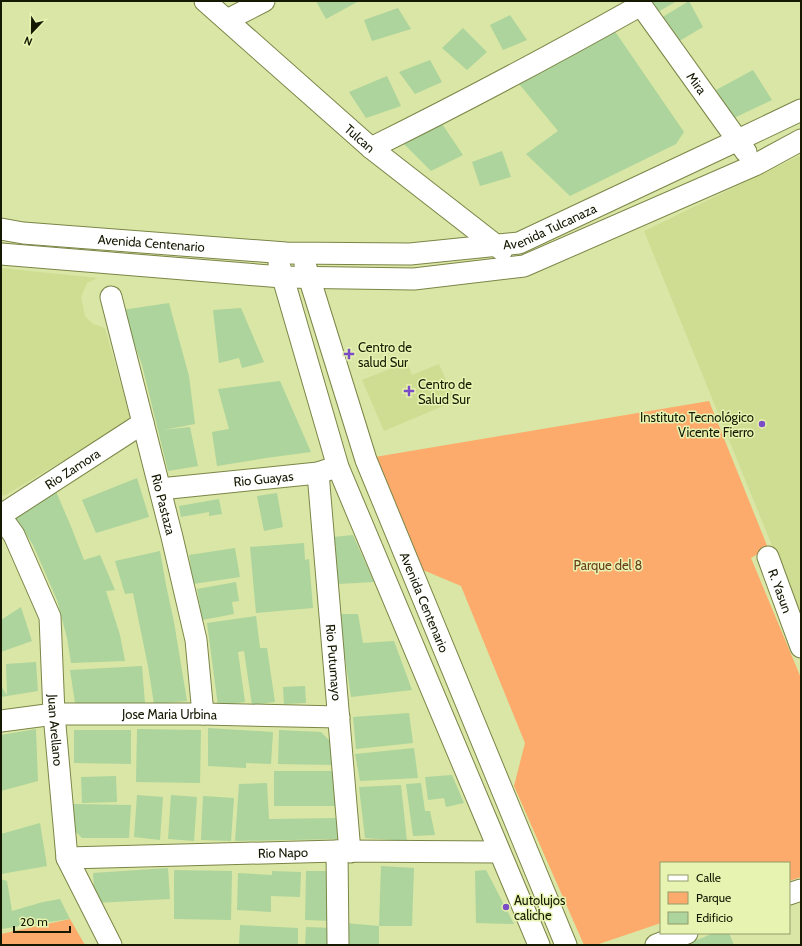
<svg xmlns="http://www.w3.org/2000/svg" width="802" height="946" viewBox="0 0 802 946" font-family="Cabin,sans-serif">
<rect width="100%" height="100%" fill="#d9e6a5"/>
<!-- built -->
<path fill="#cfdd93" d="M801,155V617L644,231Z
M1,268L98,278L87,283L81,297L85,316L93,324L105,328L131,420L4,496L1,493Z
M407,362L412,375L439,364L455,401L384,431L362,380Z"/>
<!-- green -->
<path fill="#fdab6c" d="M709,401L768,548L751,558L801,678V877L789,881V863H661V923L596,945H584L514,786L525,743L461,586L423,570L375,457Z
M70,919L85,945H1V934Z"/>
<!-- building -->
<path fill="#acd49c" d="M316,1H359L326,19Z
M649,1H677L656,13Z
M689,1L703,27L676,43L661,18Z
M398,8L411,29L372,41L364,20Z
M510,15L527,40L503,50L490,25Z
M612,27L684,132L676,144L570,196L526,154L558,131L515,79Z
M463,28L487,52L467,70L442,48Z
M430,60L442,82L415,94L399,72Z
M753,70L772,100L734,118L716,90Z
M387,76L401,106L366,118L349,92Z
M440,121L463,155L431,171L402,142Z
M502,151L511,177L480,186L472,162Z
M169,303L189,376L195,424L163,430L190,427L198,466L168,471L142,365L122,310Z
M241,308L264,362L242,368L239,358L219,363L213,310Z
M280,381L311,452L266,458L217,466L212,432L229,429L218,389Z
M137,478L149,517L96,533L82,500Z
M55,489L72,529L84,560L100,555L115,590L106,591L120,635L125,661L71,663L67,638L57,600L33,545L14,515Z
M277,493L283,527L264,531L257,496Z
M219,499L222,514L209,516V512L181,517L179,506Z
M353,535L374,582L338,584L333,537Z
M304,543L305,560L309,559L313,608L256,613L250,547Z
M235,548L240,577L193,584L189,555Z
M160,551L166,585L174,622L187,701L154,704L148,666L133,593L125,594L115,561Z
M236,582L239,601L232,602L234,614L202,620L197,589Z
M21,607L32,641L1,652V620Z
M338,614H358L363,643L394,641L412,690L351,697Z
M256,616L260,648H267L275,702L252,705L244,651L238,652L245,702L218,706L207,623Z
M36,662L38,691L1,697V686L7,695L6,664Z
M142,666L145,703H75L70,670Z
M305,686L306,703L284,704L283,687Z
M409,713L413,743L356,749L353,717Z
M208,728L273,732L271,764L246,763V768L208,766Z
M36,729L38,781L1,791V735Z
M137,729L201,730L200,783L136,782Z
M74,730H131V764L74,763Z
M279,730L321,732L330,741L336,765L278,764Z
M414,748L418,778L360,781L355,754Z
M274,771H335V806H274Z
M452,775L464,803L446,807L444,798L428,800L425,777Z
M116,776L117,802L82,803L81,777Z
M267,783L269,819L338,818L339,839L235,841L239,784Z
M421,783L425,811H430L435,835L413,836L406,784Z
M401,785L407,841L365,838L359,787Z
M137,795L163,797L160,840L134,837Z
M171,795L197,797L194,841L168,839Z
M203,796L234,798L231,841L201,840Z
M73,804L131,805L129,838H82L74,830Z
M40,823L47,866L1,874V834Z
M381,866L414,868L412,926H379V945H345V923L379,926Z
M168,868L170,899L95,903L93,873Z
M174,870L232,871L231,920L174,919Z
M486,870L514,924L476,923L475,871Z
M272,871L301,872L300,897L271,896V912L237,910L238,873L272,875Z
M306,871H333L332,921L305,920Z
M1,879L7,881L12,911L43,902L60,899L70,919L1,929Z
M240,925L298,928V945H239Z
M306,927L333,928V945H305Z
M714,933H729L734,945H685Z"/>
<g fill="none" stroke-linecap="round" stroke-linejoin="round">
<!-- minor casing -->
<g stroke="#7b8547" stroke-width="23">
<g id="minor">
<path id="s1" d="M205,1L371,148L502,250"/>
<path id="s2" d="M638,1L746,152"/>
<path d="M227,20L264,1"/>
<path d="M371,148C462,103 552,55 641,5"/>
<path id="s3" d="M1,229L23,233L286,253L410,254L519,243L738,140L801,110"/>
<path d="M1,254L282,277L414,279L524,266L755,165L801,140"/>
<path d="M279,264L338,467L539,945"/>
<path id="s4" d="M305,264L366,460L566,945"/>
<path id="s5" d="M111,297L172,537L196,640L203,714"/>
<path id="s6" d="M318,473L350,852"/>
<path id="s7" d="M160,489L318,473L330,469"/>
<path id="s8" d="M1,515L143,423"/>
<path id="s9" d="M1,517L14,535L50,617L54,714L67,858L111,945"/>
<path id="s10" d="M768,557L801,647"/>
<path id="s11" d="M1,721L54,714H203L339,717"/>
<path d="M337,851L338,945"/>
<path id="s12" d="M67,858L337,851L499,852"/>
<path d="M789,894L801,890"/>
<path d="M656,945L687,933"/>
</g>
</g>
<!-- minor -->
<use href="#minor" stroke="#fff" stroke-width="21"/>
</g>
<!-- markers -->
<g fill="#7a4dc6" stroke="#e7f3b1" stroke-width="1.5">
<path d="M347 348h4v4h4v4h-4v4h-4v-4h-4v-4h4z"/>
<path d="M407 385h4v4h4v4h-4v4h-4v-4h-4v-4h4z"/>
<circle cx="762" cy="424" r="4"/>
<circle cx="506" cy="907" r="4"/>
</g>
<g text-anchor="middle" stroke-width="3" stroke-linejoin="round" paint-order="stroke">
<!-- street labels -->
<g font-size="13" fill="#151902" stroke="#e7f3b1">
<text dy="5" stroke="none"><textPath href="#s2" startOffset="101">Mira</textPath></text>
<text dy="5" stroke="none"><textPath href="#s1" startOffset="207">Tulcan</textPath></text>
<text dy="5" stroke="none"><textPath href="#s3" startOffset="554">Avenida Tulcanaza</textPath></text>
<text dy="5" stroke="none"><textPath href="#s3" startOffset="151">Avenida Centenario</textPath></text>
<text dy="5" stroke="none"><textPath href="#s8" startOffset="85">Rio Zamora</textPath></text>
<text dy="5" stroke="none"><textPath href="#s7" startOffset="104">Rio Guayas</textPath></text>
<text dy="5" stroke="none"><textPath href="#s5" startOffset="214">Rio Pastaza</textPath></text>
<text dy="5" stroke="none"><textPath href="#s10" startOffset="36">R. Yasun</textPath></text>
<text dy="5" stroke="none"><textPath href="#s4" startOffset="359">Avenida Centenario</textPath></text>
<text dy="5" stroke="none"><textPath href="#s6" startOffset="190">Rio Putumayo</textPath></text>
<text dy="5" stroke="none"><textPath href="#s11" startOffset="169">Jose Maria Urbina</textPath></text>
<text dy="5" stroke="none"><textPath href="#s9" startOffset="225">Juan Arellano</textPath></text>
<text dy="5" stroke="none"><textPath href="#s12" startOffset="216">Rio Napo</textPath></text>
</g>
<!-- poi labels -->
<g font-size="13" fill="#151902" stroke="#e7f3b1" text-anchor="start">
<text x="358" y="352">Centro de<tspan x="358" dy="15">salud Sur</tspan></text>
<text x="418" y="389">Centro de<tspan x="418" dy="15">Salud Sur</tspan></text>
<text x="754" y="422" text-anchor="end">Instituto Tecnológico<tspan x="754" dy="15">Vicente Fierro</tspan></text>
<text x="514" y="905">Autolujos<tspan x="514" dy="15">caliche</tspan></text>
</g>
<!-- park labels -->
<g font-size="13" fill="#6a3e19" stroke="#e7f3b1">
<text x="608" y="570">Parque del 8</text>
</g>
</g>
<!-- border -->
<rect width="802" height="946" fill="none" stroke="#151902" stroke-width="4"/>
<!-- legend -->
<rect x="660" y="862" width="130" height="72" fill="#e7f3b1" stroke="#939c6b"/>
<rect x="668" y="875" width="20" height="6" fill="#ffffff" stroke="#939c6b"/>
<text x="696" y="882" font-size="12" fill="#151902">Calle</text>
<rect x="668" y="892" width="20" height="12" fill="#fdab6c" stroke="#939c6b"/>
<text x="696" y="902" font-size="12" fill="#151902">Parque</text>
<rect x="668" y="912" width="20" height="12" fill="#acd49c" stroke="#939c6b"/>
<text x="696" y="922" font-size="12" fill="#151902">Edificio</text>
<!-- north arrow -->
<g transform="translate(32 32) rotate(202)" stroke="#e7f3b1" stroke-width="3" paint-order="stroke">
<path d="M0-3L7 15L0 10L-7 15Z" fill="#151902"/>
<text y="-6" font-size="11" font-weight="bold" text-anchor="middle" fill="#151902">N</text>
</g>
<!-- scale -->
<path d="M14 926v6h56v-6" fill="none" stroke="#151902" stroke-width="2"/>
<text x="20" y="926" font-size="12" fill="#151902" stroke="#e7f3b1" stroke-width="3" paint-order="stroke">20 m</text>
</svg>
